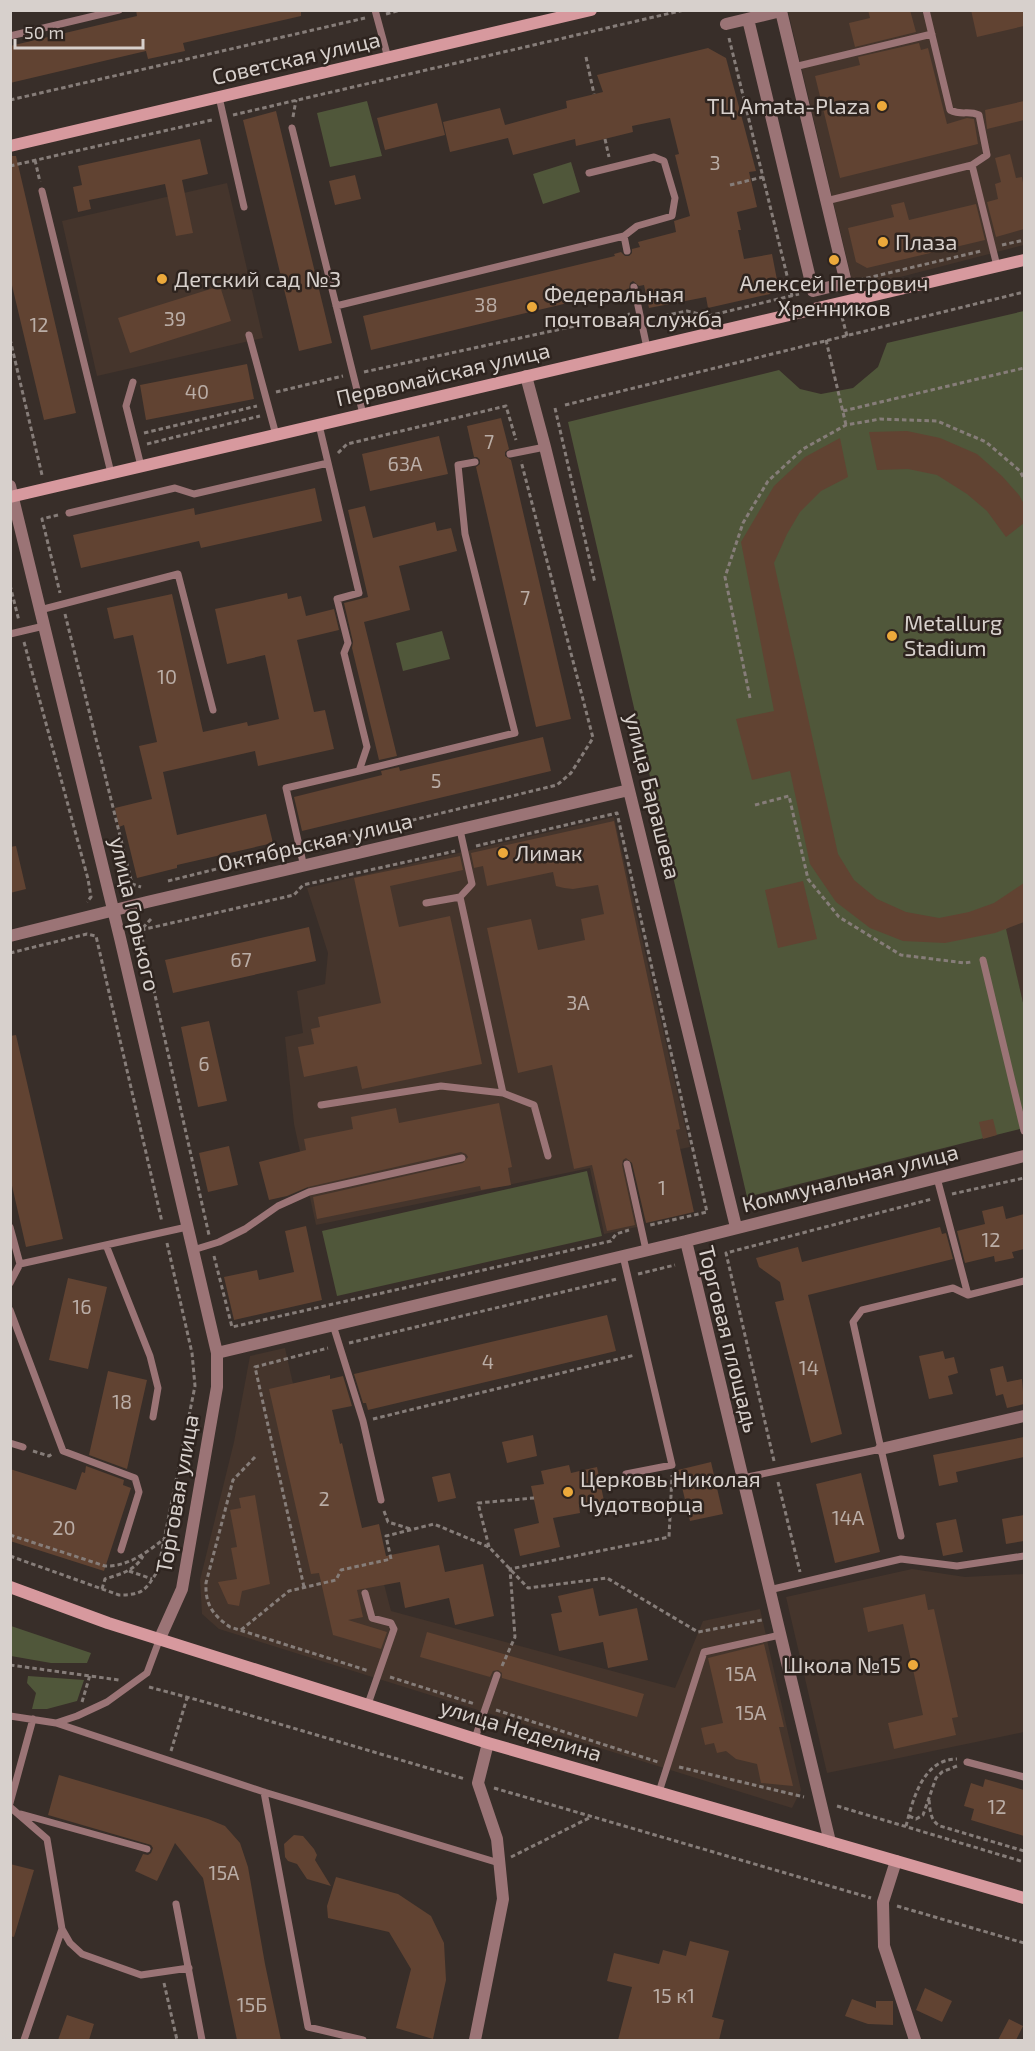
<svg xmlns="http://www.w3.org/2000/svg" width="1035" height="2051" viewBox="0 0 1035 2051" font-family="'Exo 2',sans-serif">
<rect width="100%" height="100%" fill="#382e29"/>
<!-- built -->
<path fill="#45352c" d="M788,11H1024V245L854,289Z
M227,183L263,338L97,376L62,221Z
M614,817L690,1147L623,1161L637,1227L604,1234L590,1168L316,1225L294,1124L285,1037L303,1033L297,991L325,984L328,953L307,888Z
M1024,918V1007L1005,929Z
M285,1348L335,1572L378,1561L391,1611L675,1688L703,1621L760,1609L801,1790L792,1808L219,1629L202,1614L200,1580L234,1442L250,1356Z
M912,1569L965,1577L1024,1574V1732L827,1773L786,1597Z"/>
<!-- green -->
<path fill="#50573a" d="M367,101L382,156L330,167L317,113Z
M571,162L580,192L543,204L533,174Z
M1024,311V905L1022,907L1024,918L1006,929L1024,1007V1128L747,1197L568,422L779,370L800,389L821,394L853,388L878,367L887,343Z
M442,631L450,659L403,671L396,643Z
M587,1171L602,1236L337,1296L322,1231Z
M11,1626L91,1653L87,1663H51L11,1656Z
M28,1676L84,1680L77,1701L47,1709H32L36,1693L27,1683Z"/>
<!-- building -->
<path fill="#614332" d="M136,10H301V16L183,43L185,51L148,59L146,51L10,83V46L137,16Z
M868,10H910L916,32L855,47L849,23L870,18Z
M971,10H1024V26L977,37Z
M919,43L921,50L928,48L947,124L967,118L974,119L978,144L840,178L815,76L860,65L858,57Z
M708,48L726,58L756,171L749,172L757,207L737,212L741,230H738L744,259L772,254L778,285L770,294L708,308L706,297L649,308L644,285L639,286L633,281L630,283L629,289L614,292L371,350L363,316L615,256L614,254L621,252L625,256H629L632,253V249L640,247L638,242L676,232L674,221L690,216L675,155L679,154L670,118L632,126L633,132L576,146L575,139L513,155L508,138L450,152L443,122L500,108L505,125L567,108L566,101L603,92L597,75Z
M1024,101V120L987,129L985,110Z
M437,103L445,135L385,150L377,118Z
M276,111L332,343L299,351L243,120Z
M200,139L208,174L182,180L193,233L176,236L165,184L89,200L91,209L78,212L73,187L82,185L78,166Z
M1010,154L1016,178L1022,177L1024,188V229L996,237L987,202L998,199L995,184L1001,182L995,158Z
M10,156H16L76,413L44,420L10,277Z
M355,175L361,199L335,205L329,181Z
M904,202L909,220L976,204L985,240L867,268L856,262L848,228L894,217L891,205Z
M220,286L231,321L130,353L118,318Z
M247,364L254,399L146,420L140,385Z
M501,418L509,449L505,452V456L511,460L571,719L536,727L476,467L480,464V460L477,457H474L467,426Z
M907,431L940,438L977,454L1002,476L1019,495L1024,504V523L1006,537L987,511L967,494L937,475L908,469L877,470L869,432Z
M439,436L448,474L370,491L362,454Z
M840,438L848,477L821,491L800,512L787,534L774,563L838,854L854,880L877,899L906,912L939,918L969,912L994,903L1024,883V922L995,933L945,943L903,941L870,928L836,902L810,864L790,771L752,780L736,719L774,711L741,542L774,486L805,457Z
M315,488L322,521L201,548L199,541L81,568L73,535L194,508L195,515Z
M365,506L373,538L435,522L437,531L451,528L457,551L399,566L410,610L364,622L397,756L379,760L352,648L353,642L344,603L368,597L348,510Z
M287,593L288,599L301,596L306,616L334,609L339,630L297,640L314,712L325,710L334,749L258,766L255,751L163,772L177,835L266,814L273,843L177,865V868L137,878L124,825L119,827L115,808L152,799L139,746L157,742L133,635L114,639L107,608L172,594L203,732L247,722L248,726L279,719L265,655L227,664L215,609Z
M543,737L551,771L302,831L294,797L382,775L381,771L399,767L400,771Z
M614,821L680,1129L676,1130L694,1212L646,1223L632,1163L626,1158L623,1160L622,1165L635,1225L607,1231L592,1165L574,1169L552,1065L518,1073L487,928L531,919L538,950L585,940L581,919L604,914L598,885L573,889L564,888L556,886L553,872L487,886L483,866L474,868L471,853Z
M16,846L26,889L10,893V847Z
M460,856L463,870L390,886L399,927L450,916L482,1064L362,1089L357,1066L304,1077L298,1047L314,1044L311,1029L320,1027L318,1017L381,1003L354,878Z
M803,881L817,939L778,948L765,890Z
M309,927L316,961L173,993L165,960Z
M209,1021L227,1101L198,1107L181,1027Z
M16,1035L63,1239L26,1247L10,1177V1036Z
M499,1103L512,1167L508,1168L511,1185L481,1190L480,1186L317,1219L313,1197L463,1163L468,1157L466,1154L461,1152L308,1187L287,1196L269,1200L259,1162L306,1150L304,1139L353,1129L351,1117L396,1108L399,1123Z
M993,1119L997,1135L983,1139L979,1122Z
M229,1146L238,1185L208,1192L199,1153Z
M1003,1206L1006,1219L1024,1214V1249L1012,1252L1014,1258L995,1262L994,1256L965,1263L957,1231L985,1224L982,1211Z
M306,1226L322,1300L234,1320L224,1277L257,1270L259,1280L294,1272L285,1231Z
M940,1227L942,1234L946,1233L953,1259L808,1295L842,1434L811,1443L775,1302L784,1300L780,1282L759,1267L756,1258L798,1247L802,1262Z
M68,1278L107,1287L88,1369L49,1360Z
M607,1315L616,1351L368,1410L366,1403H363L354,1374Z
M943,1351L945,1359L954,1357L958,1373L948,1376L953,1394L929,1399L919,1356Z
M1003,1366L1007,1382L1022,1379L1024,1404L1007,1408L1003,1394L996,1396L990,1369Z
M108,1371L147,1380L127,1469L89,1455Z
M330,1375V1379L343,1376L352,1406L332,1410L340,1444L342,1443L362,1528L379,1524L386,1556L439,1545L445,1572L483,1564L494,1616L455,1625L449,1598L405,1608L400,1582L357,1590L363,1617L348,1620L387,1632L381,1649L333,1635L319,1573L311,1574L269,1389Z
M533,1435L537,1456L507,1463L502,1442Z
M1024,1437V1457L956,1472L958,1482L939,1486L933,1455Z
M711,1462L723,1514L690,1521L678,1470Z
M569,1465L571,1473L597,1467L604,1501L579,1506L580,1513L553,1518L560,1547L520,1556L514,1529L539,1523L531,1486L544,1484L541,1471Z
M86,1466L124,1480L123,1485L131,1488L104,1571L10,1541V1469L76,1490L82,1472L85,1473Z
M450,1473L456,1498L438,1502L432,1477Z
M861,1473L880,1552L835,1563L816,1484Z
M255,1495L270,1584L242,1591L239,1606L228,1604L218,1582L237,1579L231,1548L237,1547L230,1510L241,1508L239,1498Z
M1024,1515V1541L1006,1544L1002,1519Z
M956,1519L963,1552L943,1556L936,1523Z
M593,1588L599,1616L637,1608L648,1660L608,1668L603,1642L559,1651L551,1614L562,1612L558,1596Z
M925,1594L928,1610L934,1609L958,1717L952,1718L956,1735L894,1749L888,1723L923,1715L903,1624L868,1632L863,1608Z
M427,1632L644,1694L637,1717L502,1678V1673L498,1670L493,1671L490,1677L420,1657Z
M764,1644L784,1727H779L793,1786L761,1783L757,1764L736,1759L726,1751L717,1753L714,1743L705,1745L701,1728L723,1723L708,1658Z
M59,1775L208,1819L225,1826L240,1843L248,1867L265,1964L281,2040H237L203,1878L175,1843L157,1881L135,1871L143,1854L148,1855L151,1853L153,1848L151,1845L48,1815Z
M985,1779L1024,1790V1836L971,1820L974,1809L964,1806L971,1783L983,1787Z
M294,1835L303,1836L314,1849L317,1855L315,1860L331,1886L307,1879L297,1864L288,1861L285,1857L284,1844Z
M10,1864L34,1870L14,1937L10,1936Z
M336,1877L398,1894L431,1916L444,1943L446,1980L433,2039L396,2028L411,1969L389,1932L328,1918L327,1906Z
M690,1941L729,1951L712,2017L724,2020L719,2040H618L632,1987L607,1981L614,1953L659,1964L663,1950L686,1956Z
M925,1988L952,2001L942,2022L916,2010Z
M852,1999L876,2008V2001H893V2025L868,2024L845,2016Z
M67,2015L94,2024L89,2040H58Z
M1009,2019L1023,2026L1016,2040H998Z"/>
<g fill="none" stroke-linecap="round" stroke-linejoin="round">
<!-- path -->
<path stroke="#867d79" stroke-width="3" stroke-dasharray="4.5 3" stroke-linecap="butt" d="M386,14L400,10
M729,38L792,296
M586,57L594,94
M10,100L365,18
M233,115L684,10
M293,117L296,100
M605,139L609,157
M35,160L40,182
M10,166L212,120
M730,185L763,177
M1002,245L1024,240
M859,280L981,251
M650,316L653,318L687,311L708,316L799,294
M842,317L847,336
M10,339L42,475
M826,340L846,425
M364,372L630,314
M276,392L343,376
M565,405L1024,292
M555,408L595,583
M843,411L1024,368
M144,433L257,406
M147,444L260,416
M338,453L347,444L506,406L516,440
M58,515L42,519L60,593
M10,585L19,621
M65,614L132,884L141,887
M24,642L88,879L91,897L87,902
M750,698L725,577L743,523L768,481L803,449L846,425L880,419L937,421L986,442L1020,471L1024,479
M755,805L789,796L808,879L839,917L901,955L965,963L971,962
M310,845L557,785L571,773L593,738L521,461
M476,846L617,813L707,1212L650,1225
M168,881L289,851
M151,919L141,930V933L209,1235
M141,930L294,895L303,885L455,851
M10,953L87,934L96,936L162,1222
M952,1194L1024,1178
M214,1256L232,1327L611,1241L616,1234L629,1230
M638,1274L675,1265
M349,1343L617,1279
M373,1419L635,1355
M33,1451L49,1456L52,1454
M255,1457L233,1480L206,1583C205,1605 213,1615 230,1627L369,1671
M774,1461L726,1253L932,1199
M778,1482L800,1572
M384,1511L388,1522L411,1529
M10,1535L105,1566C128,1567 147,1552 164,1539
M489,1547L478,1503L534,1498
M10,1556L119,1595C143,1595 146,1590 158,1570L195,1386L192,1353L167,1243
M129,1571L152,1579
M304,1587L255,1367L328,1348
M102,1589L105,1579C120,1574 135,1571 143,1556
M241,1630L289,1591L336,1580L341,1570L391,1559L386,1536L434,1524L489,1547L528,1588L607,1578L698,1632L762,1620
M10,1665L119,1680
M502,1666L515,1637L510,1569L669,1537L672,1475
M390,1677L475,1704
M149,1687L205,1702L465,1779
M82,1702L90,1675
M496,1710L658,1762
M171,1751L187,1698
M679,1767L804,1797
M494,1788L871,1898
M929,1800C930,1809 930,1821 940,1826L1024,1851
M837,1806L1024,1862
M909,1816L916,1819L923,1815L936,1778L942,1772L957,1766
M906,1826C913,1799 923,1759 957,1759
M511,1857L591,1817
M897,1906L1024,1943
M164,1983L177,2040"/>
<!-- lane -->
<path stroke="#9b7476" stroke-width="7" d="M375,10L388,58
M926,10L950,110C962,116 968,110 979,115L987,155L972,165
M10,36L119,10
M794,67L932,34
M219,97L244,207
M292,128L363,414
M42,191L111,473
M826,201L972,165L997,266
M624,236L627,251
M634,287L647,348
M336,306L624,236L637,226L672,216L675,198L664,161L654,157L589,173
M249,335L276,435
M133,382L126,406L141,466
M510,454L545,447
M69,513L175,488L194,494L328,463
M40,610L178,574L213,710
M10,634L44,626
M359,771L515,733L465,534L458,465L475,462
M460,830L472,884L460,897L503,1093L534,1105L548,1156
M304,867L286,788L359,771L367,747L344,653L348,643L337,599L359,593L319,425
M426,903L460,897
M983,960L1024,1131
M321,1105L441,1086L503,1093
M627,1164L646,1250
M937,1178L968,1295
M10,1227L20,1264L187,1227
M106,1245L150,1356L158,1388L153,1417
M193,1250L219,1242L245,1229L278,1206L309,1192L462,1158
M623,1256L672,1465L626,1474
M10,1283L20,1264
M10,1310L63,1451L135,1478L139,1492L121,1550
M333,1325L363,1421L381,1500
M10,1443L23,1447
M881,1449L853,1322L862,1310L953,1288L968,1295L1024,1281
M743,1478L881,1449L901,1536
M769,1590L901,1559L957,1566L1024,1556
M365,1593L372,1618L391,1623L394,1629L368,1704
M10,1716L56,1723L77,1716L107,1702L147,1673L160,1638
M56,1723L264,1792L499,1863
M475,1738L497,1675
M967,1762L1024,1777
M264,1792L308,2027L363,2040
M659,1792L704,1652L780,1635
M10,1803L33,1719
M10,1807L47,1839L62,1929L70,1943L82,1954L141,1975L189,1968
M21,1814L147,1849
M176,1904L202,2040
M24,2040L62,1929"/>
<!-- street -->
<path stroke="#9b7476" stroke-width="12" d="M726,24L781,11L846,283L813,291L748,19
M526,376L545,447L736,1227
M10,486L120,938L217,1353V1387L182,1589L160,1638
M10,936L147,902L629,790
M686,1241L1024,1156
M217,1353L686,1241L830,1842
M881,1449L1024,1416
M896,1861L883,1902L884,1946L915,2040
M475,2040L503,1899L497,1839L478,1783L488,1743"/>
<!-- secondary -->
<path stroke="#d7999e" stroke-width="12" d="M10,146L591,10
M10,497L1024,260
M10,1587L108,1623L488,1743L1024,1898"/>
</g>
<!-- markers -->
<g fill="#eca93b" stroke="#2e241f" stroke-width="2">
<circle cx="882" cy="106" r="6"/>
<circle cx="883" cy="242" r="6"/>
<circle cx="834" cy="260" r="6"/>
<circle cx="162" cy="279" r="6"/>
<circle cx="532" cy="307" r="6"/>
<circle cx="892" cy="636" r="6"/>
<circle cx="503" cy="853" r="6"/>
<circle cx="568" cy="1492" r="6"/>
<circle cx="913" cy="1665" r="6"/>
</g>
<g text-anchor="middle" stroke-width="5" stroke-linejoin="round" paint-order="stroke">
<!-- number labels -->
<g font-size="20" fill="#baada6">
<text x="715" y="170">3</text>
<text x="486" y="312">38</text>
<text x="175" y="326">39</text>
<text x="39" y="332">12</text>
<text x="197" y="399">40</text>
<text x="489" y="449">7</text>
<text x="405" y="471">63А</text>
<text x="525" y="605">7</text>
<text x="167" y="684">10</text>
<text x="436" y="788">5</text>
<text x="241" y="967">67</text>
<text x="578" y="1010">3А</text>
<text x="204" y="1071">6</text>
<text x="662" y="1195">1</text>
<text x="991" y="1247">12</text>
<text x="82" y="1314">16</text>
<text x="488" y="1369">4</text>
<text x="809" y="1375">14</text>
<text x="122" y="1409">18</text>
<text x="324" y="1506">2</text>
<text x="848" y="1525">14А</text>
<text x="64" y="1535">20</text>
<text x="741" y="1681">15А</text>
<text x="751" y="1720">15А</text>
<text x="997" y="1814">12</text>
<text x="224" y="1880">15А</text>
<text x="674" y="2003">15 к1</text>
<text x="252" y="2012">15Б</text>
</g>
<!-- street labels -->
<g font-size="22" fill="#d7d0cc" stroke="#2e241f">
<text transform="translate(296 58) rotate(-13)" y="8">Советская улица</text>
<text transform="translate(443 374) rotate(-13)" y="8">Первомайская улица</text>
<text transform="translate(653 796) rotate(76)" y="8">улица Барашева</text>
<text transform="translate(315 842) rotate(-13)" y="8">Октябрьская улица</text>
<text transform="translate(135 914) rotate(77)" y="8">улица Горького</text>
<text transform="translate(850 1178) rotate(-14)" y="8">Коммунальная улица</text>
<text transform="translate(729 1339) rotate(76)" y="8">Торговая площадь</text>
<text transform="translate(177 1494) rotate(-80)" y="8">Торговая улица</text>
<text transform="translate(521 1730) rotate(17)" y="8">улица Неделина</text>
</g>
<!-- poi labels -->
<g font-size="22" fill="#d7d0cc" stroke="#2e241f" text-anchor="start">
<text x="870" y="114" text-anchor="end">ТЦ Amata-Plaza</text>
<text x="895" y="250">Плаза</text>
<text x="174" y="287">Детский сад №3</text>
<text x="834" y="291" text-anchor="middle">Алексей Петрович<tspan x="834" dy="25">Хренников</tspan></text>
<text x="544" y="302">Федеральная<tspan x="544" dy="25">почтовая служба</tspan></text>
<text x="904" y="631">Metallurg<tspan x="904" dy="25">Stadium</tspan></text>
<text x="515" y="861">Лимак</text>
<text x="580" y="1487">Церковь Николая<tspan x="580" dy="25">Чудотворца</tspan></text>
<text x="901" y="1673" text-anchor="end">Школа №15</text>
</g>
</g>
<!-- border -->
<rect width="1035" height="2051" fill="none" stroke="#d7d0cc" stroke-width="24"/>
<!-- scale -->
<path d="M15 39v9h128v-9" fill="none" stroke="#d7d0cc" stroke-width="3"/>
<text x="24" y="39" font-size="18" fill="#d7d0cc" stroke="#2e241f" stroke-width="4.5" paint-order="stroke">50 m</text>
</svg>
